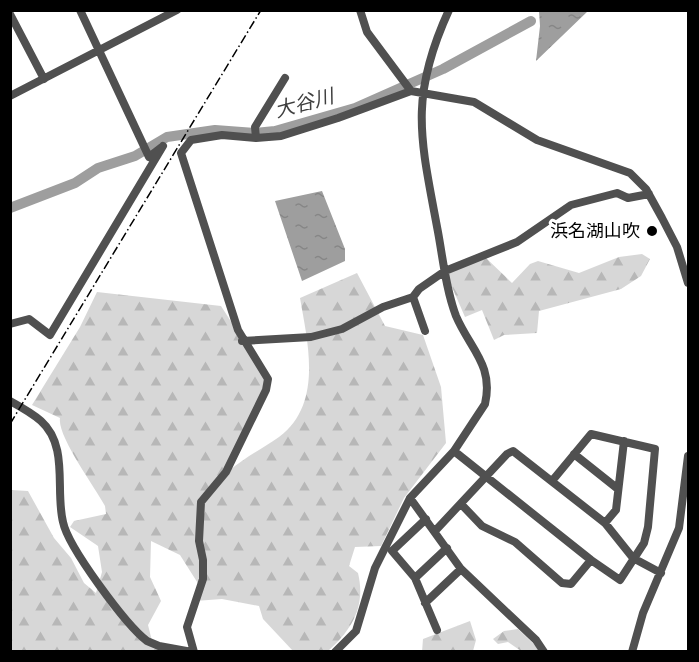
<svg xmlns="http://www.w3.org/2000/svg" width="699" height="662" viewBox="0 0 699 662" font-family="'Noto Sans','Noto Sans JP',sans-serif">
<defs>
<pattern id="forest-firs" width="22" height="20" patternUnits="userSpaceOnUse" patternTransform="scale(1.5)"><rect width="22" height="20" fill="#d7d7d7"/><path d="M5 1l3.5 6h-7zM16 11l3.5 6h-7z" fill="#b7b7b7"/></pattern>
<pattern id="water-ripples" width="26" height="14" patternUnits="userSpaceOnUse" patternTransform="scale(1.5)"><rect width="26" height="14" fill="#9e9e9e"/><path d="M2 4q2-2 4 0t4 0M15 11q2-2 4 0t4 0" fill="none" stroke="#868686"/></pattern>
</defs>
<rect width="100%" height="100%" fill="#fff"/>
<!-- forest -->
<path fill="url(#forest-firs)" d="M642,254L650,259L641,276L621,289L539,311L537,333L504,335L494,340L482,310L465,317L445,271L486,258L512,283L530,264L538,261L579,273L619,257Z
M357,273L385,326L423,335L441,387L446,443L404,498L381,546L355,547L349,566L358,573C366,606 352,630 328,651H293L263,619L259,606L222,599L195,601L199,585L180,555L151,541L150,577L161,601L148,625L153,645L183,651L11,652V490L28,491L54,538L71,558L84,583L96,593L102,572L98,546L70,527L74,521L106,514L105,506C95,487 57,436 60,418L32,405L80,327L97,292L221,306L268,379L229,471C245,457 262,449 279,437C323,404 308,344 300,298Z
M470,621L476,640L473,651L422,652L423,639Z
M518,629L541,651H521L508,642L498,644L493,639L504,631Z"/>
<!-- water -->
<path fill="url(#water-ripples)" d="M539,11H588L536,61L540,26Z
M322,191L345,249V261L302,281L275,201Z"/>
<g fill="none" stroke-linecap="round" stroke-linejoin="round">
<!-- river -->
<path stroke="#9e9e9e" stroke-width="10" d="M10,208L75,183L98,168L135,156L167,137L215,130L255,133L275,131L355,108L443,69L531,21"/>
<!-- minor -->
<path stroke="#505050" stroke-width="8" d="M80,10L149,157L162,147
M360,10L367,32L411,91
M10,14L44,79
M10,96L177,10
M256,138L255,127L285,78
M413,297L425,331
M10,324L29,319L50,335L163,146
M242,341L311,337L342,329L383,307L413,297L419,289L445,271L517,242L571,205L617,193L628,198L649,194
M10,401C21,407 32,413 41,421C69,446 55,490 63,522C68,547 126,625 147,641L159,646L192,652
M454,451L591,560L620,580L644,543L648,527L655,449L591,434L552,481
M574,454L618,489
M410,498L461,569L536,640L544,652
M461,504L482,526L515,542L562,583L571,584L591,560
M426,519L392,551L415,578L437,630
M605,523L616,510L624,441
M435,531L507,454L513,451L605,523L633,558L661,573
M415,578L447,548
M425,603L461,569
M194,652L187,627L203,579V560L199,541L201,502L226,472L266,390L268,379L238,330L181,153L191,140L222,135L256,138L281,136L338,118L411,91L474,102L537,140L630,173L646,189L662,218L677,247L688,283
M335,652L356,631L375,568L410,498L454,451L485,404C494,365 470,349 456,316C446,290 443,259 438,232C421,140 408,99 449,10
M632,652L643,613L679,528L688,456"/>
<!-- rail -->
<path stroke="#000" stroke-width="1.5" stroke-dasharray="9 3 1.5 3" stroke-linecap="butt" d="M10,424L261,10"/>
</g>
<!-- markers -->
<circle fill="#000" stroke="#fff" stroke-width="2" cx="652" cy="231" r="6"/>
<g text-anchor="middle" stroke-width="6" stroke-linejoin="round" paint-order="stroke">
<!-- poi labels -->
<g font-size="18" fill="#000" stroke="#fff" text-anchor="end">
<text x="640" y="237">浜名湖山吹</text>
</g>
<!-- water labels -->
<g font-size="20" font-style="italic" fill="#3f3f3f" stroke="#fff">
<text transform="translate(304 103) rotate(-15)" y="7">大谷川</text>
</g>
</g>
<!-- border -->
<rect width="699" height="662" fill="none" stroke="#000000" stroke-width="24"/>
</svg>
